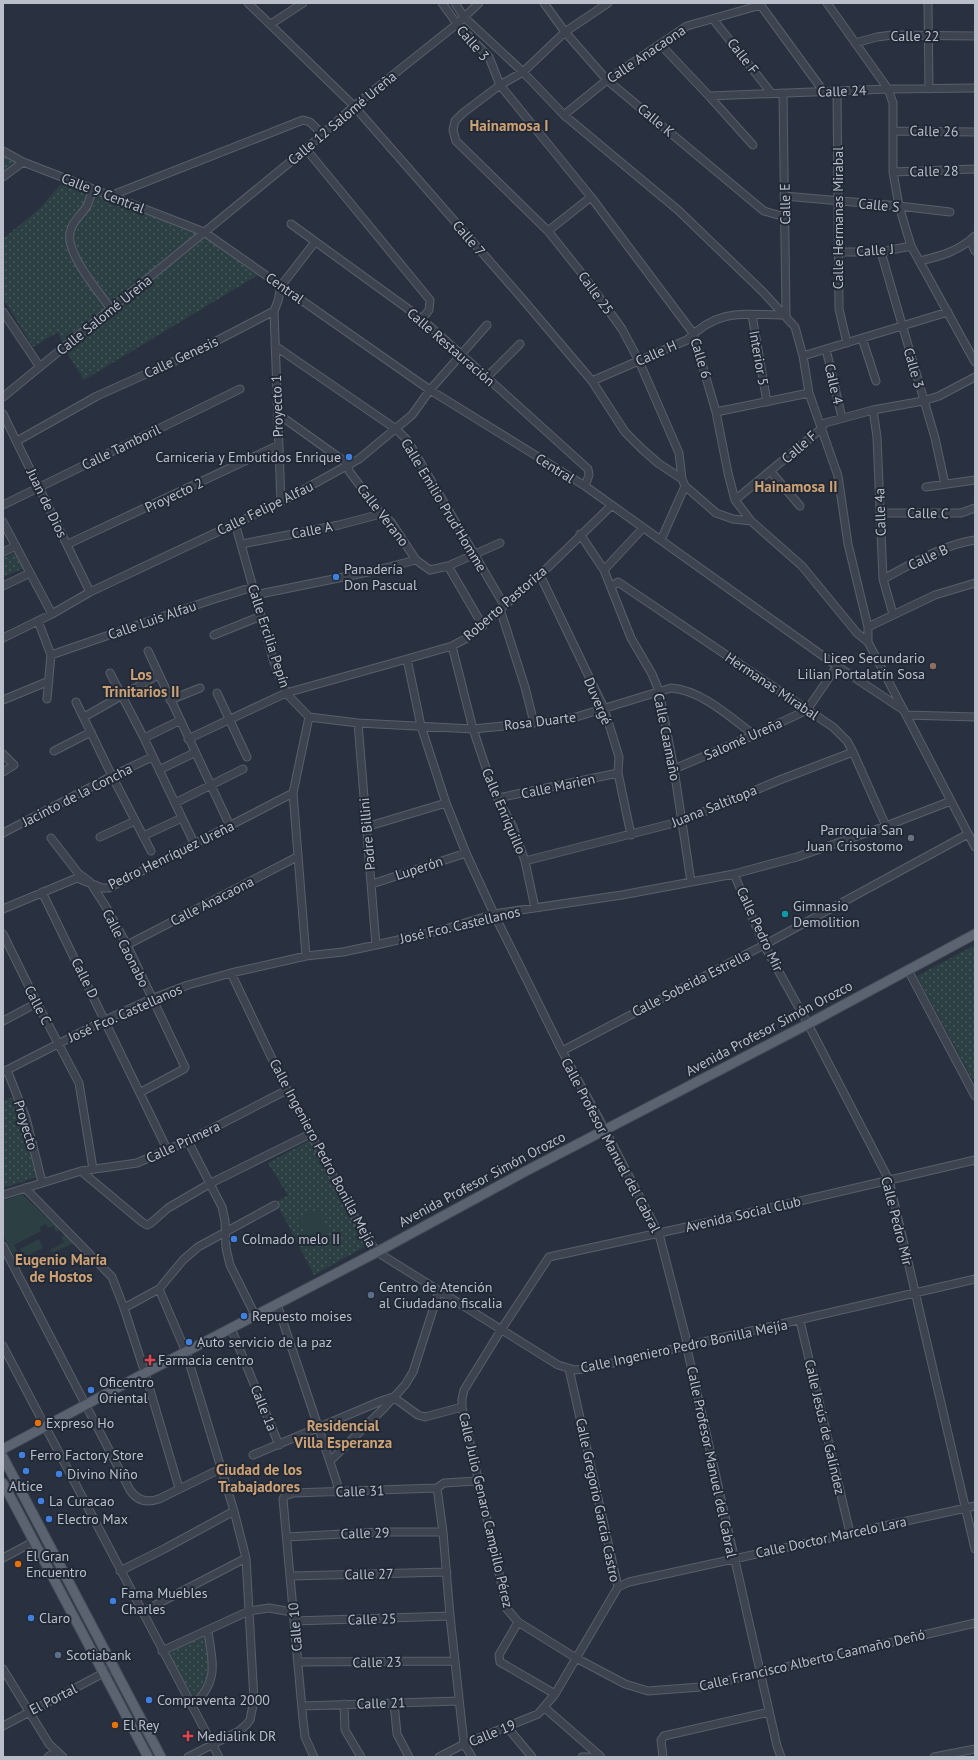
<svg xmlns="http://www.w3.org/2000/svg" width="978" height="1760" viewBox="0 0 978 1760" font-family="'PT Sans',sans-serif">
<defs>
<pattern id="grass-dots" width="8" height="8" patternUnits="userSpaceOnUse"><rect width="8" height="8" fill="#2c3f42"/><path d="M2 2h.1M6 6h.1" fill="none" stroke="#48595c" stroke-width="1.8" stroke-linecap="round"/></pattern>
</defs>
<rect width="100%" height="100%" fill="#293140"/>
<!-- grass -->
<path fill="url(#grass-dots)" d="M3,154L18,162L5,174L3,171Z
M62,183L204,236L258,275L84,380L66,351L58,332L33,347L3,298V239L40,208Z
M15,553L24,568L3,577V558Z
M975,945V1077L972,1079L917,976Z
M14,1096L23,1118L39,1176L3,1188V1102Z
M312,1139L368,1245L314,1275L276,1202L288,1195L268,1163Z
M204,1630L212,1666L206,1686L193,1698L166,1648Z"/>
<!-- garden -->
<path fill="#2c3f42" d="M22,1194L60,1230L56,1232L53,1226L48,1228L46,1224L40,1227L41,1231L14,1245L20,1257L16,1259L3,1236V1201Z
M319,1209L331,1242L310,1249L298,1217Z
M65,1235L74,1243L52,1253L50,1250L64,1242L61,1237Z
M39,1239L43,1248L24,1258L20,1249Z"/>
<g fill="none" stroke-linecap="round" stroke-linejoin="round">
<!-- minor casing -->
<g stroke="#585f6b" stroke-width="9">
<path id="minor" d="M248,3L354,106L520,296L592,381L625,432L642,449L658,463L682,479
M442,3L457,24L489,57L500,85L591,197L693,333L716,412L728,473L735,500L751,521L802,566L857,633L868,642
M455,3L464,17L523,72L564,115L678,210L763,292L795,327L803,356L809,393L838,476L848,544L868,627V642L975,847
M544,3L565,32L607,80L764,211L785,217
M608,3L565,32L523,72L500,85L463,113L455,121L453,130L456,141L548,231L583,275L622,329L639,361L679,453L682,479L685,486L716,513L733,519L751,521
M759,3L824,92
M827,3L888,89L893,103V172L899,206L911,246L975,362
M928,3L929,89
M713,19L772,94
M271,24L303,3
M855,43L877,37L892,35L975,36
M660,44L709,96L753,145
M837,92L839,309L847,343
M709,96L888,89L975,88
M564,115L607,80L687,26L761,5
M893,131L975,132
M306,149L430,300L429,310L422,319
M3,151L23,162L204,232L430,390L585,486L837,666L902,709
M893,172L975,169
M3,177L23,162
M93,189C91,194 89,201 87,206C82,214 74,220 71,229C62,250 99,292 111,309
M110,196L303,120L310,122L322,134
M784,196L899,206L950,212
M291,224L422,319L588,469L589,475L585,486
M548,231L591,197
M970,240L975,251
M839,252H881L911,246
M881,252L935,438L945,484
M920,261C941,256 959,251 975,236
M274,311L281,502
M3,312L40,367
M752,315L767,402
M862,338L876,381
M275,346L396,429L408,441L504,605
M826,349L842,418
M803,356L948,312
M487,377L520,344
M592,381L687,340C720,307 744,315 786,315L783,93
M3,397L306,149L354,106L457,24L479,3
M873,410L877,437L883,579L893,614
M716,412L809,393
M3,414L90,592
M278,414L348,464L349,471L381,514L391,522L416,560L430,570L448,566L500,543
M17,441L97,396L195,352L274,311L278,301L281,286L315,242
M771,472L800,506
M926,487L975,480
M735,500L821,429L825,423L873,410L923,401L939,396L975,377
M3,505L240,389
M881,513H961L975,508
M3,522L52,614
M235,523L261,616L274,662L286,693L309,717L293,793L306,956
M580,534L604,570L631,638L652,674L659,691L674,769L691,882
M661,540L685,486
M68,544L279,445
M242,544L339,525L381,514
M3,552L16,546
M448,566L483,626
M604,570L643,528
M540,575L604,708L619,757L618,773L631,835
M883,579C912,564 942,545 975,540
M3,586L30,573
M611,587L618,582L833,727L847,741L853,752L886,826
M255,595L373,571L416,560
M500,609L525,687L534,723
M38,621L51,655L47,699
M868,627L935,595L975,583
M214,635L261,616
M3,638L52,614L90,592L281,502L359,459L412,415L430,390L487,325
M452,646L473,729L494,792L513,827L525,861L535,908
M148,651L230,826
M51,655L208,601L253,587
M407,659L421,726L446,803L466,853L494,914L562,1051L605,1130L659,1234L688,1346V1353L777,1746L781,1757
M110,673L144,738L195,845
M217,693L247,757
M3,700L49,681
M170,700L200,688
M76,702L112,776L151,851
M906,715L975,717
M84,717L158,675
M309,717L358,723L473,729L534,723L576,717L671,688C701,690 730,717 754,735
M358,723L376,945
M144,738L179,721
M188,739L286,693L407,659L452,646L467,638L540,575L612,505
M54,751L91,732
M3,754L14,765L3,772
M674,769L754,735L807,710L837,666
M159,770L194,753
M498,798L618,773
M175,803L243,769
M366,827L446,803
M3,833L112,776L152,757
M143,836L182,818
M100,837L135,821
M51,838L78,873L90,882L106,907L127,945L185,1067L184,1069L141,1092
M525,861L682,821L782,779L853,752
M734,874L764,945L808,1024L889,1180L975,1549
M372,884L466,853
M42,892L168,1151
M3,909L77,878L102,888H109L293,793
M3,934L37,1003L79,1083L93,1169
M127,945L297,857
M908,970L975,1096
M231,973L287,1090L364,1234L377,1252L558,1365L575,1370L591,1368L975,1279
M3,1021L37,1003
M562,1051L764,945L968,834
M7,1070L26,1118L42,1182
M3,1072L105,1020L151,999L188,985L231,973L306,956L343,952L376,945L442,930L494,914L622,895L734,874L797,857L886,826L951,801
M188,1141L222,1207L225,1221L226,1248L230,1265L255,1315
M975,1160L714,1221L549,1257L501,1330L464,1390L462,1399V1407L507,1609L518,1622L576,1658L625,1684L648,1691L700,1687L975,1623
M81,1171L142,1222L147,1225L151,1223L168,1208L211,1183L310,1134
M25,1188L112,1277L124,1308L145,1373L179,1488
M3,1195L81,1171L137,1163L188,1141L287,1090
M3,1246L130,1490C137,1501 147,1503 159,1499L220,1469
M159,1289L186,1352L234,1511L246,1558L249,1611L254,1700L250,1720L246,1725L239,1731L188,1757
M277,1304L337,1483L338,1492
M124,1308L159,1289L183,1260L198,1247L275,1205
M800,1321L850,1533
M231,1328L279,1445
M3,1346L219,1757
M393,1397L418,1415L425,1417L462,1407
M253,1455L381,1401L393,1397
M330,1461L385,1407L405,1385L413,1372L439,1291
M437,1488L443,1532L450,1616L464,1744L472,1757
M437,1488L444,1483L477,1481
M287,1537L380,1532H443
M3,1558L33,1542
M120,1571L164,1549L234,1511
M291,1576L447,1572
M618,1587L629,1582L975,1506
M142,1612L246,1558
M294,1621L450,1616
M518,1622L499,1655L500,1662L555,1694
M162,1651L249,1611L269,1608L286,1611H293
M298,1662L455,1661
M3,1669L49,1744L63,1757
M394,1703L397,1734L409,1757
M344,1704L345,1730L361,1757
M193,1706C220,1679 212,1664 208,1630
M302,1706L459,1701
M545,1708L601,1757
M3,1726L115,1667
M507,1727L532,1757
M48,1757L57,1751
M314,1757L305,1737L303,1720L283,1499L285,1496L293,1493L437,1488
M439,1757L464,1744L538,1714L555,1694L618,1587L569,1369
M582,1757H601
M663,1757L661,1740L664,1736L769,1712
M934,1757L975,1749"/>
</g>
<!-- major casing -->
<g stroke="#474d5a" stroke-width="11">
<path id="major" d="M3,1449L145,1373L377,1252L526,1171L808,1024L975,934
M3,1457L161,1757
M3,1483L148,1757"/>
</g>
<!-- minor -->
<use href="#minor" stroke="#3d4450" stroke-width="7"/>
<!-- major -->
<use href="#major" stroke="#5c6370" stroke-width="9"/>
</g>
<!-- markers -->
<g fill="#3f7fe0" stroke="#222936" stroke-width="1.5">
<circle cx="349" cy="457" r="4"/>
<circle cx="336" cy="577" r="4"/>
<circle cx="234" cy="1239" r="4"/>
<circle cx="244" cy="1316" r="4"/>
<circle cx="189" cy="1342" r="4"/>
<circle cx="91" cy="1390" r="4"/>
<circle cx="22" cy="1455" r="4"/>
<circle cx="26" cy="1471" r="4"/>
<circle cx="59" cy="1474" r="4"/>
<circle cx="41" cy="1501" r="4"/>
<circle cx="49" cy="1519" r="4"/>
<circle cx="113" cy="1601" r="4"/>
<circle cx="31" cy="1618" r="4"/>
<circle cx="149" cy="1700" r="4"/>
</g>
<circle fill="#8d6e63" stroke="#222936" stroke-width="1.5" cx="933" cy="666" r="4"/>
<circle fill="#6b7280" stroke="#222936" stroke-width="1.5" cx="911" cy="838" r="4"/>
<circle fill="#0f9aa8" stroke="#222936" stroke-width="1.5" cx="785" cy="914" r="4"/>
<g fill="#5c6f8a" stroke="#222936" stroke-width="1.5">
<circle cx="371" cy="1295" r="4"/>
<circle cx="58" cy="1655" r="4"/>
</g>
<g fill="#e0444e" stroke="#222936" stroke-width="1.5">
<path d="M148 1354h4v4h4v4h-4v4h-4v-4h-4v-4h4z"/>
<path d="M186 1730h4v4h4v4h-4v4h-4v-4h-4v-4h4z"/>
</g>
<g fill="#e8710a" stroke="#222936" stroke-width="1.5">
<circle cx="38" cy="1423" r="4"/>
<circle cx="18" cy="1564" r="4"/>
<circle cx="115" cy="1725" r="4"/>
</g>
<g text-anchor="middle" stroke-width="4" stroke-linejoin="round" paint-order="stroke">
<!-- street labels -->
<g font-size="14" fill="#babfca" stroke="#222936">
<text x="915" y="41">Calle 22</text>
<text transform="translate(473 43) rotate(49)" y="5">Calle 3</text>
<text transform="translate(646 54) rotate(-34)" y="5">Calle Anacaona</text>
<text transform="translate(743 56) rotate(52)" y="5">Calle F</text>
<text transform="translate(842 91) rotate(-2)" y="5">Calle 24</text>
<text transform="translate(342 118) rotate(-40)" y="5">Calle 12 Salomé Ureña</text>
<text transform="translate(656 120) rotate(40)" y="5">Calle K</text>
<text transform="translate(934 131) rotate(1)" y="5">Calle 26</text>
<text transform="translate(934 171) rotate(-1)" y="5">Calle 28</text>
<text transform="translate(103 193) rotate(21)" y="5">Calle 9 Central</text>
<text transform="translate(785 204) rotate(-91)" y="5">Calle E</text>
<text transform="translate(879 205) rotate(5)" y="5">Calle S</text>
<text transform="translate(838 218) rotate(-90)" y="5">Calle Hermanas Mirabal</text>
<text transform="translate(469 238) rotate(49)" y="5">Calle 7</text>
<text transform="translate(875 250) rotate(-4)" y="5">Calle J</text>
<text transform="translate(285 288) rotate(35)" y="5">Central</text>
<text transform="translate(596 293) rotate(54)" y="5">Calle 25</text>
<text transform="translate(104 315) rotate(-39)" y="5">Calle Salomé Ureña</text>
<text transform="translate(451 347) rotate(41)" y="5">Calle Restauración</text>
<text transform="translate(656 353) rotate(-24)" y="5">Calle H</text>
<text transform="translate(181 357) rotate(-25)" y="5">Calle Genesis</text>
<text transform="translate(701 358) rotate(73)" y="5">Calle 6</text>
<text transform="translate(759 358) rotate(80)" y="5">Interior 5</text>
<text transform="translate(914 368) rotate(74)" y="5">Calle 3</text>
<text transform="translate(834 384) rotate(77)" y="5">Calle 4</text>
<text transform="translate(277 406) rotate(-92)" y="5">Proyecto 1</text>
<text transform="translate(121 447) rotate(-26)" y="5">Calle Tamboril</text>
<text transform="translate(799 447) rotate(-41)" y="5">Calle F</text>
<text transform="translate(555 468) rotate(32)" y="5">Central</text>
<text transform="translate(174 495) rotate(-25)" y="5">Proyecto 2</text>
<text transform="translate(47 503) rotate(64)" y="5">Juan de Dios</text>
<text transform="translate(444 505) rotate(59)" y="5">Calle Emilio Prud'Homme</text>
<text transform="translate(265 508) rotate(-26)" y="5">Calle Felipe Alfau</text>
<text transform="translate(880 512) rotate(-92)" y="5">Calle 4a</text>
<text transform="translate(928 513) rotate(1)" y="5">Calle C</text>
<text transform="translate(383 515) rotate(52)" y="5">Calle Verano</text>
<text transform="translate(312 530) rotate(-11)" y="5">Calle A</text>
<text transform="translate(928 557) rotate(-25)" y="5">Calle B</text>
<text transform="translate(505 603) rotate(-41)" y="5">Roberto Pastoriza</text>
<text transform="translate(152 620) rotate(-19)" y="5">Calle Luis Alfau</text>
<text transform="translate(269 636) rotate(72)" y="5">Calle Ercilia Pepín</text>
<text transform="translate(772 686) rotate(34)" y="5">Hermanas Mirabal</text>
<text transform="translate(598 701) rotate(67)" y="5">Duvergé</text>
<text transform="translate(540 721) rotate(-7)" y="5">Rosa Duarte</text>
<text transform="translate(667 737) rotate(79)" y="5">Calle Caamaño</text>
<text transform="translate(743 739) rotate(-24)" y="5">Salomé Ureña</text>
<text transform="translate(558 786) rotate(-12)" y="5">Calle Marien</text>
<text transform="translate(77 795) rotate(-27)" y="5">Jacinto de la Concha</text>
<text transform="translate(714 806) rotate(-22)" y="5">Juana Saltitopa</text>
<text transform="translate(504 811) rotate(67)" y="5">Calle Enriquillo</text>
<text transform="translate(367 834) rotate(-95)" y="5">Padre Billini</text>
<text transform="translate(171 855) rotate(-26)" y="5">Pedro Henríquez Ureña</text>
<text transform="translate(419 868) rotate(-18)" y="5">Luperón</text>
<text transform="translate(212 901) rotate(-27)" y="5">Calle Anacaona</text>
<text transform="translate(460 925) rotate(-13)" y="5">José Fco. Castellanos</text>
<text transform="translate(760 929) rotate(65)" y="5">Calle Pedro Mir</text>
<text transform="translate(126 948) rotate(63)" y="5">Calle Caonabo</text>
<text transform="translate(85 978) rotate(64)" y="5">Calle D</text>
<text transform="translate(691 983) rotate(-27)" y="5">Calle Sobeida Estrella</text>
<text transform="translate(38 1005) rotate(63)" y="5">Calle C</text>
<text transform="translate(125 1013) rotate(-24)" y="5">José Fco. Castellanos</text>
<text transform="translate(769 1028) rotate(-28)" y="5">Avenida Profesor Simón Orozco</text>
<text transform="translate(26 1125) rotate(73)" y="5">Proyecto</text>
<text transform="translate(183 1142) rotate(-25)" y="5">Calle Primera</text>
<text transform="translate(611 1145) rotate(62)" y="5">Calle Profesor Manuel del Cabral</text>
<text transform="translate(323 1153) rotate(62)" y="5">Calle Ingeniero Pedro Bonilla Mejía</text>
<text transform="translate(482 1179) rotate(-28)" y="5">Avenida Profesor Simón Orozco</text>
<text transform="translate(743 1214) rotate(-13)" y="5">Avenida Social Club</text>
<text transform="translate(897 1221) rotate(76)" y="5">Calle Pedro Mir</text>
<text transform="translate(684 1346) rotate(-12)" y="5">Calle Ingeniero Pedro Bonilla Mejía</text>
<text transform="translate(264 1408) rotate(68)" y="5">Calle 1a</text>
<text transform="translate(825 1427) rotate(77)" y="5">Calle Jesús de Galíndez</text>
<text transform="translate(712 1462) rotate(78)" y="5">Calle Profesor Manuel del Cabral</text>
<text transform="translate(360 1491) rotate(-2)" y="5">Calle 31</text>
<text transform="translate(598 1500) rotate(78)" y="5">Calle Gregorio García Castro</text>
<text transform="translate(486 1510) rotate(77)" y="5">Calle Julio Genaro Campillo Pérez</text>
<text transform="translate(365 1533) rotate(-2)" y="5">Calle 29</text>
<text transform="translate(831 1537) rotate(-12)" y="5">Calle Doctor Marcelo Lara</text>
<text transform="translate(369 1574) rotate(-1)" y="5">Calle 27</text>
<text transform="translate(372 1619) rotate(-2)" y="5">Calle 25</text>
<text transform="translate(295 1627) rotate(-95)" y="5">Calle 10</text>
<text transform="translate(812 1660) rotate(-13)" y="5">Calle Francisco Alberto Caamaño Deñó</text>
<text transform="translate(377 1662) rotate(-1)" y="5">Calle 23</text>
<text transform="translate(53 1699) rotate(-27)" y="5">El Portal</text>
<text transform="translate(381 1703) rotate(-2)" y="5">Calle 21</text>
<text transform="translate(492 1733) rotate(-22)" y="5">Calle 19</text>
</g>
<!-- poi labels -->
<g font-size="14" fill="#babfca" stroke="#222936" text-anchor="start">
<text x="341" y="462" text-anchor="end">Carniceria y Embutidos Enrique</text>
<text x="344" y="574">Panadería<tspan x="344" dy="16">Don Pascual</tspan></text>
<text x="925" y="663" text-anchor="end">Liceo Secundario<tspan x="925" dy="16">Lilian Portalatín Sosa</tspan></text>
<text x="903" y="835" text-anchor="end">Parroquia San<tspan x="903" dy="16">Juan Crisostomo</tspan></text>
<text x="793" y="911">Gimnasio<tspan x="793" dy="16">Demolition</tspan></text>
<text x="242" y="1244">Colmado melo II</text>
<text x="379" y="1292">Centro de Atención<tspan x="379" dy="16">al Ciudadano fiscalia</tspan></text>
<text x="252" y="1321">Repuesto moises</text>
<text x="197" y="1347">Auto servicio de la paz</text>
<text x="158" y="1365">Farmacia centro</text>
<text x="99" y="1387">Oficentro<tspan x="99" dy="16">Oriental</tspan></text>
<text x="46" y="1428">Expreso Ho</text>
<text x="30" y="1460">Ferro Factory Store</text>
<text x="67" y="1479">Divino Niño</text>
<text x="26" y="1491" text-anchor="middle">Altice</text>
<text x="49" y="1506">La Curacao</text>
<text x="57" y="1524">Electro Max</text>
<text x="26" y="1561">El Gran<tspan x="26" dy="16">Encuentro</tspan></text>
<text x="121" y="1598">Fama Muebles<tspan x="121" dy="16">Charles</tspan></text>
<text x="39" y="1623">Claro</text>
<text x="66" y="1660">Scotiabank</text>
<text x="157" y="1705">Compraventa 2000</text>
<text x="123" y="1730">El Rey</text>
<text x="197" y="1741">Medialink DR</text>
</g>
<!-- neighbourhood labels -->
<g font-size="15" font-weight="bold" fill="#cda173" stroke="#222936">
<text x="509" y="131">Hainamosa I</text>
<text x="796" y="492">Hainamosa II</text>
<text x="141" y="680">Los<tspan x="141" dy="17">Trinitarios II</tspan></text>
<text x="61" y="1265">Eugenio María<tspan x="61" dy="17">de Hostos</tspan></text>
<text x="343" y="1431">Residencial<tspan x="343" dy="17">Villa Esperanza</tspan></text>
<text x="259" y="1475">Ciudad de los<tspan x="259" dy="17">Trabajadores</tspan></text>
</g>
</g>
<!-- border -->
<rect width="978" height="1760" fill="none" stroke="#babfca" stroke-width="8"/>
</svg>
